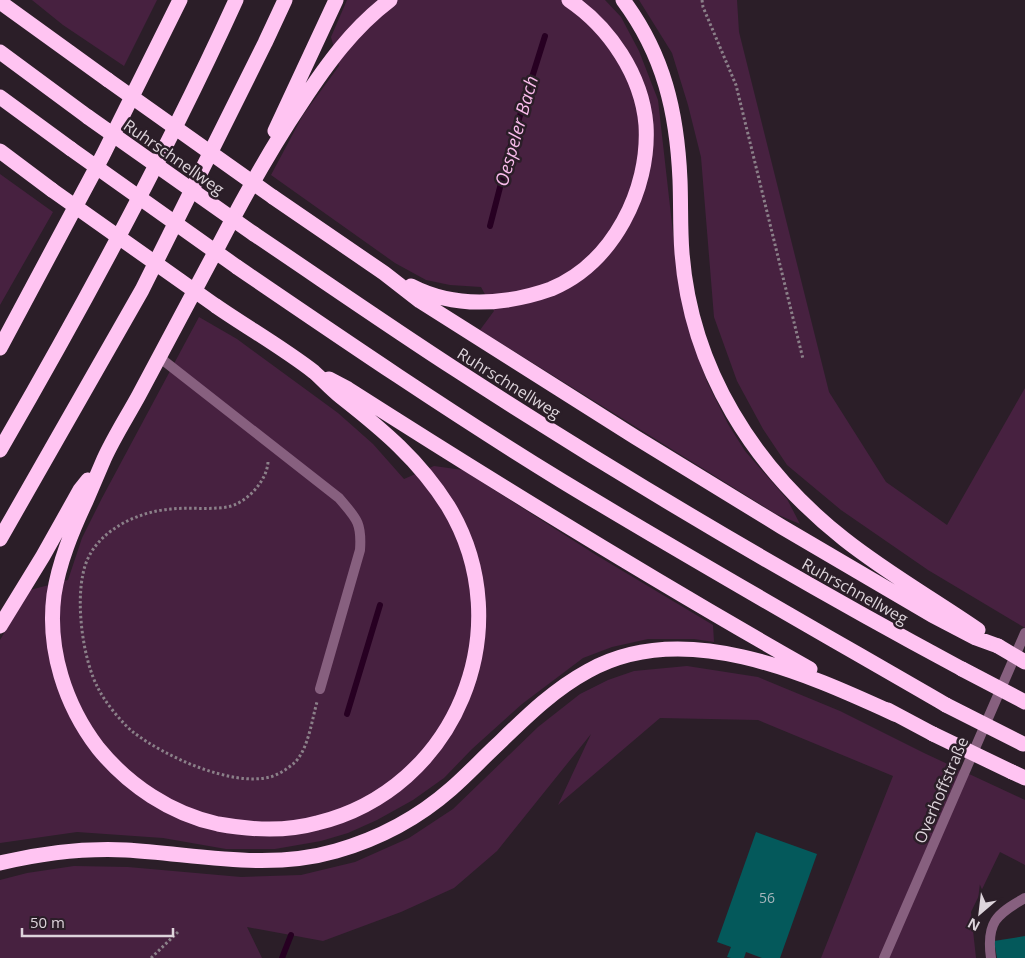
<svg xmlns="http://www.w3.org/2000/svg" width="1025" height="958" viewBox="0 0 1025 958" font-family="'Open Sans',sans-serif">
<rect width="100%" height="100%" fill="#2b1e28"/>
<!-- green -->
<path fill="#472140" d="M32,0H157L124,66L63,25Z
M347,0H605L621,17L639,51L658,100L674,242L685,315L707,382L728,424L745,451L787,499L800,524L776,514L480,330L494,311L481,287L450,285L426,280L395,263L271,175L303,115L339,66L331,37Z
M639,0H737L739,32L829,392L886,482L947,525L1025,388V628L928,570L841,510L787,465L763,429L737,381L714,317L701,157L688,105L672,53Z
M0,174L53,212L0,305Z
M199,317L237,339L338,413L373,444L404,479L434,466L463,470L596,555L713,625L714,642L694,639H648L612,647L583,658L522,704L472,749L444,778L413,800L377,820L348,833L321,841L275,849H226L163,838L77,832L0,843V640L30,590L68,580L82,538L102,498Z
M687,666L758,677L840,711L924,753L1025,800V865L1000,852L971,912L976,958H821L893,776L758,720L660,718L558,805L591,734L497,851L454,888L401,912L323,941L247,927L262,958H0V880L27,873L74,866L128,867L241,877L301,875L355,862L409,838L453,809L538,727L580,694L608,680L634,671Z"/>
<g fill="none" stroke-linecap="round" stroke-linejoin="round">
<!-- stream -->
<path stroke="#270022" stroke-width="6" d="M490,226L512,141L545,36
M347,714L380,605
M282,958L291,935"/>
</g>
<!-- building -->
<path fill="#04595b" d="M756,832L817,854L780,958H762L746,952L744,958H731L727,957L731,947L717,942Z
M1025,936V958H997L994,941Z"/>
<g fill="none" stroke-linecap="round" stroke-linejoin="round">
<!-- path -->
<path stroke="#8b8089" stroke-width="3" stroke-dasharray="2.5 2.5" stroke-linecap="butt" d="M702,0L703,7L736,85L803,359
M268,462C267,481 246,504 227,507C208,510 189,507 171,509C134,512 90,534 83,574C76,605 83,660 98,688C104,701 122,723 133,732C164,756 231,787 270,777C278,775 287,769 293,764C308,752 312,719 317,702
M151,958L178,932"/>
<!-- lane -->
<path stroke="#87607f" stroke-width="10" d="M159,357L339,498C356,518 362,522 360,550L320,689
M991,958C986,923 996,914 1025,898"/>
<!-- street -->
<path stroke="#87607f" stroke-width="10" d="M884,958L1025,633"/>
<!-- highway -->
<path stroke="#ffc4f2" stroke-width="15" d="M623,0C664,55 677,112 680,180C681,204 680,229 682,253C691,369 754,468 844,539C887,573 933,599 978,630
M0,2L108,80
M0,52L88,117
M0,97L71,149
M275,131L336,0
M0,151L52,190
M273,197L384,273L420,301L635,437L782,527L932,615L976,638L998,646
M254,234C321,279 387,325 455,369C620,476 789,576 962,669
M237,267C344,340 451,413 562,481C689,558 818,631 946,705
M411,286C442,302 473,305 507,300C521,298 537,294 551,289C613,263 650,190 646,125C642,75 609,27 569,0
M216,306C248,328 283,348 314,372C323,380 331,389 341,397C383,430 419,460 448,506C522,628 456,789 317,823C285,832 251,830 218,824C171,814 128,785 98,748C65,705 47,649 54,595C59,562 72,531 86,501C92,487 98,473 104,459C114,437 127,417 139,395C166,345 193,294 220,243C245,195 271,148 302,102C327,64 353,28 390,0
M0,348L103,155L180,0
M329,379L348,389C500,486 653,580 810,669
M0,450C85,303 166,154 236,0
M0,539L142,290L265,43L285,0
M0,626L43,556L80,490L88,480
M888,710L933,734
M1012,772L1025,778
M0,863C42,853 84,848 126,850C196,854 267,871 336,851C378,839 418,818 451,789C467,775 482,759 497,745C526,717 553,690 588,671C684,617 807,674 897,715"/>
<!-- highway-bridge -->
<path stroke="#ffc4f2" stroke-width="15" d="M108,80L273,197
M88,117L254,234
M71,149L237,267
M52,190L216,306
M998,646L1025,662
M962,669L1025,702
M946,705L1023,744
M933,734L1012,772"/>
</g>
<g text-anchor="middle" stroke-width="5" stroke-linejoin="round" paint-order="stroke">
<!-- number labels -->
<g font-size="14" fill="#a7b5bb">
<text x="767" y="903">56</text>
</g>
<!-- street labels -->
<g font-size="16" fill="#ddd4db" stroke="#2b1e28">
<text transform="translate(174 157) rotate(35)" y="6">Ruhrschnellweg</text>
<text transform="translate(509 383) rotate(32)" y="6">Ruhrschnellweg</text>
<text transform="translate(855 591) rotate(29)" y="6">Ruhrschnellweg</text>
<text transform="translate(941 790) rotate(-67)" y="6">Overhoffstraße</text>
</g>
<!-- water labels -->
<g font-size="18" font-style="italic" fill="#fabcec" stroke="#2b1e28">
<text transform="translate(517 131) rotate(-74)" y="6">Oespeler Bach</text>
</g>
</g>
<!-- north arrow -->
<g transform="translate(980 913) rotate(208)" stroke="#2b1e28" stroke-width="4" paint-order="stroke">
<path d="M0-4L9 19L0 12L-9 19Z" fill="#ddd4db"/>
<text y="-8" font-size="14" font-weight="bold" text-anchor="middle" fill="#ddd4db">N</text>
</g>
<!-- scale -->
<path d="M22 928v8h151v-8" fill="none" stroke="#ddd4db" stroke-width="2.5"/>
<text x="30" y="928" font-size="15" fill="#ddd4db" stroke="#2b1e28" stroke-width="4" paint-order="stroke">50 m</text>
</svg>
